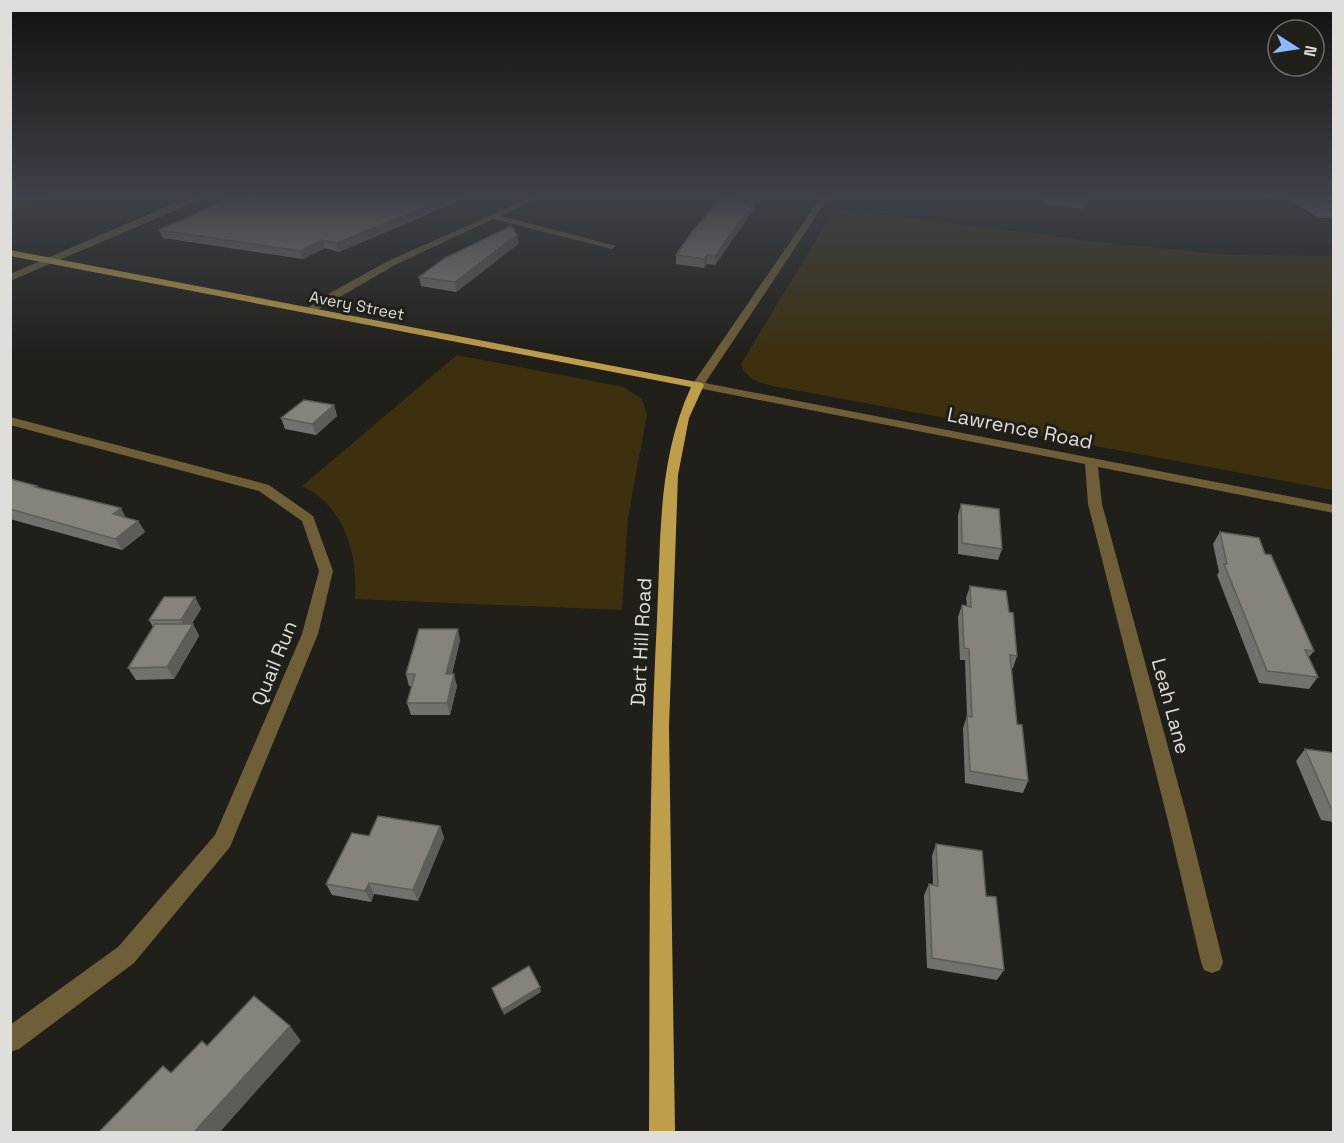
<svg xmlns="http://www.w3.org/2000/svg" width="1344" height="1143" viewBox="0 0 1344 1143" font-family="'Space Grotesk',sans-serif">
<rect width="100%" height="100%" fill="#211f19"/>
<!-- green -->
<path fill="#3c300f" d="M11,197H53L11,213Z
M835,209L1107,243L1231,255L1333,256V490L773,386C760,383 745,379 741,364Z
M457,355L623,387L642,399L647,415L628,517L622,610L355,599C358,555 345,506 302,486Z"/>
<g fill="none" stroke-linecap="round" stroke-linejoin="round">
<!-- minor -->
<path fill="#6e5f39" fill-rule="evenodd" d="M197,197H207L10,281V274L168,206Z
M532,197H542L501,216L616,246L612,249L493,219L395,265L312,313L303,311L332,292L388,261Z
M821,197H829L705,383L1334,505V513L1098,467L1102,504L1187,817L1223,962L1220,970L1212,973L1204,970L1201,962L1167,817L1088,504L1085,464L698,388L692,385Z
M10,417L269,485L313,516L333,571L318,634L230,847L134,963L19,1049L10,1052V1025L118,947L215,835L302,634L319,571L302,521L259,491L10,425Z"/>
<!-- major -->
<path fill="#be9e4b" fill-rule="evenodd" d="M10,250L702,383L704,385L689,418L678,475L669,727L675,1132H649C650,961 648,790 657,619C661,539 657,461 691,387L10,256Z"/>
</g>
<!-- wall -->
<path fill="#73716b" d="M468,197L339,252L325,248L303,259L163,238L159,230Z
M1044,197H1085V201L1083,209L1043,204Z
M1284,197H1334V218H1319Z
M754,202L753,210L715,265L707,264L704,268L676,264V255Z
M517,235L518,244L456,292L421,286L419,277Z
M334,405L337,416L316,435L285,429L281,418Z
M10,479L126,518L138,521L145,532L122,550L10,519Z
M961,504L1002,549L998,560L958,554V515Z
M1220,532L1265,554L1314,651L1309,657L1318,677L1309,689L1259,683L1217,575L1219,572L1213,544Z
M970,586L1009,612L1017,656L1013,668H1011L1017,724L1028,781L1023,793L965,783L963,728L967,716L965,660H960L958,617L962,605L967,606L966,598Z
M195,597L201,609L191,624H193L199,636L174,679L136,680L128,668L153,627L149,620Z
M460,640L452,674L457,686L450,715H411L407,703L412,686H409L406,674Z
M1305,749L1334,753V822L1321,820L1296,761Z
M440,826L444,838L418,901L374,894L371,902L332,895L326,884L369,836Z
M936,844L986,896L1004,970L997,980L927,968L924,895L929,884L933,885L932,856Z"/>
<!-- shaded-wall -->
<path fill="#5e5c57" d="M449,197H468L339,252L337,243Z
M754,202L753,210L715,265V256Z
M517,235L518,244L456,292L455,282Z
M322,240L325,248L303,259L300,251Z
M707,255V264L704,268V259Z
M334,405L337,416L316,435L312,424Z
M121,508L127,520L113,514Z
M138,521L145,532L122,550L115,539Z
M195,597L201,609L187,632L181,620Z
M193,624L199,636L174,679L167,667Z
M458,629L460,640L449,686L446,674Z
M454,674L457,686L450,715L447,703Z
M440,826L444,838L418,901L413,890Z
M369,883L374,894L371,902L365,891Z
M540,987L541,992L504,1015L502,1010Z
M290,1026L301,1041L220,1132H194Z"/>
<!-- building -->
<path fill="#86837c" stroke="#5e5c57" stroke-width="1.5" d="M232,197H449L337,243L322,240L300,251L159,230Z
M1045,197H1085V201Z
M1302,197H1334V209H1323Z
M720,198L754,202L715,256L707,255L704,259L676,255L692,232Z
M511,226L517,235L455,282L419,277L445,258Z
M304,400L334,405L312,424L281,418Z
M10,479L37,486L35,487L121,508L113,514L138,521L115,539L10,509Z
M961,504L999,509L1002,549L962,543Z
M1220,532L1259,538L1265,554L1271,555L1314,651L1305,650L1318,677L1267,671L1224,564H1227Z
M970,586L1006,591L1009,612L1013,613L1017,656L1010,655L1017,724L1022,725L1028,781L970,771L967,716L972,717L969,649L964,648L962,605L971,607Z
M164,597H195L181,620H149Z
M155,624H193L167,667L128,668Z
M419,629H458L446,674H454L447,703H407L415,674H406Z
M1305,749L1334,753V809L1331,808Z
M378,816L440,826L413,890L369,883L365,891L326,884L352,833L369,836Z
M936,844L982,851L986,896L996,897L1004,970L932,958L929,884L938,886Z
M529,966L540,987L502,1010L492,988Z
M254,996L290,1026L194,1132H99L163,1066L171,1073L202,1041L207,1046Z"/>
<!-- sky -->
<linearGradient id="sky" x2="0" y2="1"><stop stop-color="#12110e"/><stop offset="0.55" stop-color="#3d4249"/><stop offset="1" stop-color="#3d4249" stop-opacity="0"/></linearGradient>
<rect width="1344" height="357" fill="url(#sky)"/>
<g text-anchor="middle" stroke-width="6" stroke-linejoin="round" paint-order="stroke">
<!-- far-street labels -->
<g font-size="16" fill="#dfdeda" stroke="#211f19">
<text transform="translate(357 305) rotate(11)" y="6">Avery Street</text>
</g>
<!-- street labels -->
<g font-size="20" fill="#dfdeda" stroke="#211f19">
<text transform="translate(1020 428) rotate(11)" y="7">Lawrence Road</text>
<text transform="translate(641 642) rotate(-87)" y="7">Dart Hill Road</text>
<text transform="translate(274 663) rotate(-68)" y="7">Quail Run</text>
<text transform="translate(1171 706) rotate(75)" y="7">Leah Lane</text>
</g>
</g>
<!-- border -->
<rect width="1344" height="1143" fill="none" stroke="#dfdeda" stroke-width="24"/>
<!-- north arrow -->
<g transform="translate(1296 48) rotate(102)"><circle r="28" fill="#211f19" stroke="#6d6b66" stroke-width="1.5"/>
<path d="M0-4.5L10 22L0 15L-10 22Z" fill="#8cb9fc"/>
<text y="-9" font-size="16" font-weight="bold" text-anchor="middle" fill="#dfdeda">N</text>
</g>
</svg>
